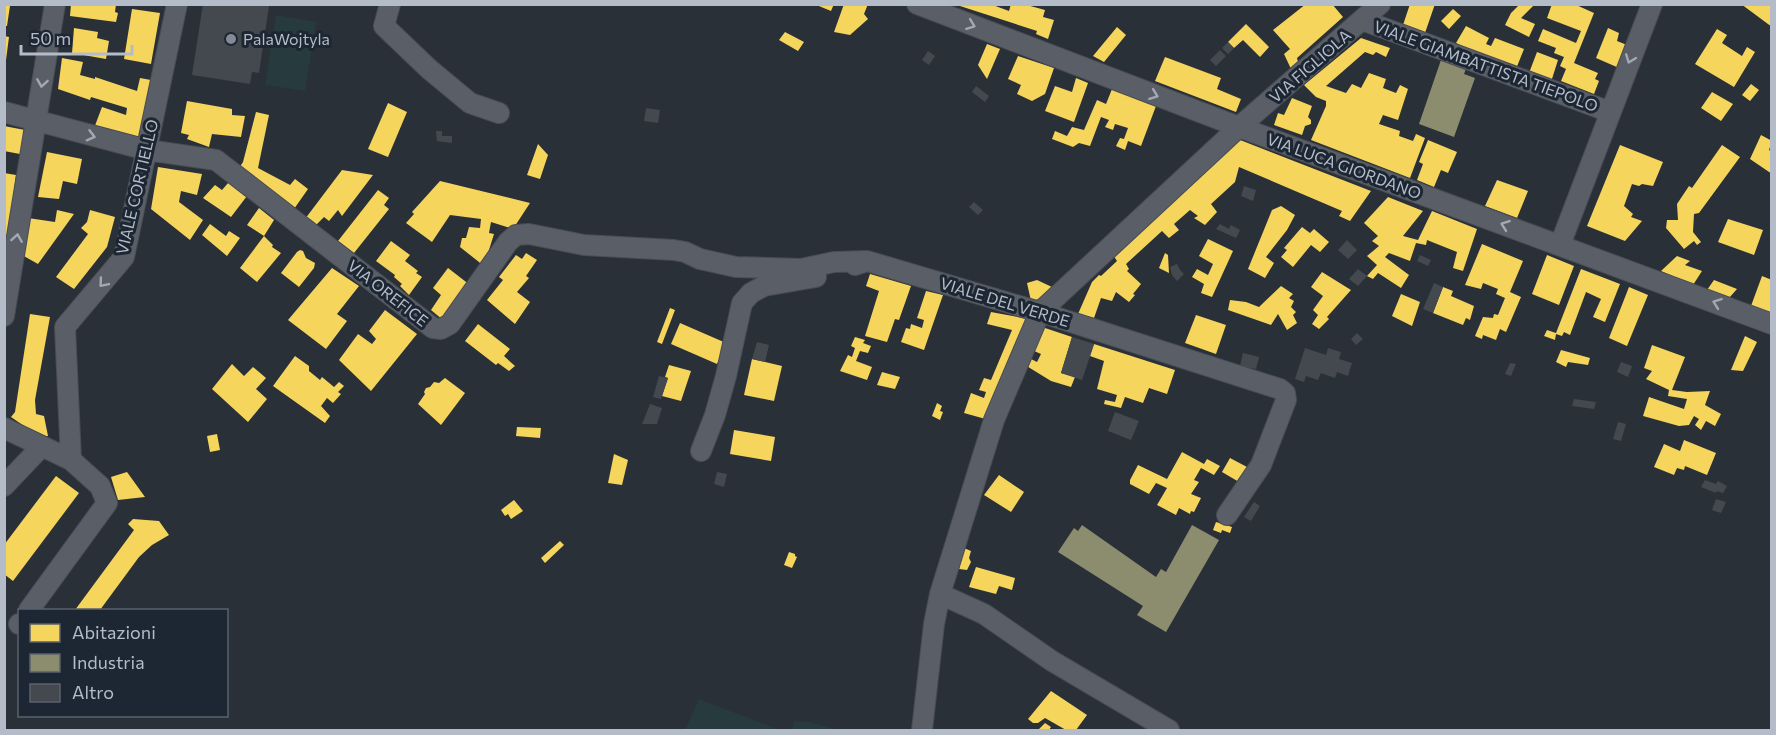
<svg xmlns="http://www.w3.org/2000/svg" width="1776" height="735" viewBox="0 0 1776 735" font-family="Commissioner,sans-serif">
<rect width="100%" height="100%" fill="#2a3038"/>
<!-- green -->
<path fill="#273a3e" d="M276,15L316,22L305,91L265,85Z
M699,699L777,729V730H685Z
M794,721L810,722L838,730H792Z"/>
<!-- homes -->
<path fill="#f6d55c" d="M71,4H116L115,12L118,13L116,22L70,16Z
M814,4H834L831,11Z
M844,4H868L864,14L868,19L850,35L834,32Z
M961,4H990L1009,11L1011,4H1023L1045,10L1043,17L1054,20L1048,39L1036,34L1037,31L960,6Z
M1306,4H1332L1343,17L1297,58L1299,66L1292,71L1284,54L1290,49L1273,30Z
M1410,4H1435L1425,33L1403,25Z
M1520,4H1535L1521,18L1535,24L1529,37L1505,25L1511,13Z
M1552,4H1574L1594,13L1574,63L1598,73L1595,79L1599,81L1594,94L1561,81L1566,69L1560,66L1564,57L1554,53L1556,48L1538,41L1543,29L1576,43L1581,31L1547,18Z
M1741,4H1772V27Z
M4,5L10,6L7,26H4Z
M132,9L160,13L151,64L124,59Z
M1453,9L1461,16L1449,29L1441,21Z
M1246,24L1269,47L1260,57L1243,40L1234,48L1228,42Z
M1466,26L1489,38L1486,44L1491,46L1495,38L1524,49L1516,69L1480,56L1456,43Z
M1117,27L1126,35L1104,62L1093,56Z
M74,28L98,32L97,38L109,41L106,59L72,53Z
M1608,28L1619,33L1617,41L1627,45L1619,68L1596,58Z
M1717,29L1727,35L1722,43L1742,56L1747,47L1755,52L1734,87L1695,64Z
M785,32L804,42L798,51L779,40Z
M4,36L9,37L6,60H4Z
M1361,38L1390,48L1386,57L1376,52L1373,55L1365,52L1326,86L1346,93L1352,84L1361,88L1369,73L1386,79L1383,88L1396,93L1400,85L1408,89L1398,120L1383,115L1379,124L1400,131L1399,136L1413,141L1416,134L1425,138L1410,178L1311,140L1326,106V101L1316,97L1304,85Z
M987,44L1000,49L987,79L978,65Z
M1537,52L1558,60L1551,82L1529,73Z
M1018,56L1054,68L1045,94L1032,101L1017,94L1021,85L1008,79Z
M1165,57L1221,78L1217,89L1241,99L1236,112L1155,81Z
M62,58L83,62L80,75L95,79V77L137,91L140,78L151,80L152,85L144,142L93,131L102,107L126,115L127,108L91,97L90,100L58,89Z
M1076,78L1088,83L1074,122L1045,111L1055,86L1072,92Z
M1751,84L1759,90L1750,101L1742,95Z
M1112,89L1156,106L1141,146L1128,141L1125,150L1116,146L1120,138L1124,139L1128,128L1115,124L1113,130L1105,127L1109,120L1101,117L1090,146L1079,143L1073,147L1052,139L1055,131L1067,136L1072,127L1084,130L1097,100L1106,104Z
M1712,92L1733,104L1721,121L1701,108Z
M1292,98L1312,106L1308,117L1311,120V124L1305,126L1302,135L1274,125L1278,113L1284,115Z
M187,101L232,109V115L245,116L241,137L212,134L209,147L187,139L189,135L181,133Z
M388,103L407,112L388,157L368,149Z
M256,112L269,115L258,168L290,185L295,179L308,189L294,209L235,174L243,162Z
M4,126L25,130L20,154L4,151Z
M1761,135L1772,141L1769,150L1772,152V174L1750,159Z
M1235,138L1371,191L1350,221L1339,216L1342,211L1239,167L1235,182L1211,204L1217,212L1205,225L1194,218L1198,216L1190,210L1174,224L1179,230L1169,238L1162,231L1126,264L1129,269L1127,271L1141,284L1133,294L1135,295L1129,302L1116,292L1112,301L1101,298L1094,318L1078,314L1092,282L1099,275L1101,276L1117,261L1113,255Z
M1428,140L1457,152L1448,173L1441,170L1434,187L1417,180L1423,164L1419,162Z
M538,144L548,155L540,179L527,175Z
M1620,145L1663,162L1653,186L1642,184L1639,186L1632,184L1624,206L1633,214L1631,217L1642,221L1625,241L1587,226Z
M1722,145L1740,157L1699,213L1694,214L1693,232L1701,242L1697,245L1694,241L1684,249L1666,228L1667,220H1678L1677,204L1689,186L1692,188Z
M47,152L82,159L77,184L63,181L59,199L38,197Z
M158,167L202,174L197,195L181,191L179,202L203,220L190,240L151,209Z
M342,170L373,175L342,216L338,210L329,221L324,217L314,227L305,219Z
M4,173L16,175L6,252L4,251Z
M1497,180L1528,191L1517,218L1485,206Z
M440,181L530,203L513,229L491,222L489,233L494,234L484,266L460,247L462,238H466L469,227L480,228L481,219L450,215L432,242L406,223L414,214L412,212Z
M229,182L247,196L231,217L203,198L215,185L222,190Z
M378,190L389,198L384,205L389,209L354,253L338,241Z
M1388,197L1423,211L1403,236L1418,240L1432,211L1477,229L1463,271L1453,268L1457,252L1427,240L1426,245L1416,243L1410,261L1389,253L1385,257L1409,275L1401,288L1378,273L1373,279L1367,276L1377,265L1367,256L1379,246L1372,241L1378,236L1364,223Z
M1281,206L1295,215L1287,230L1266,257L1274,263L1265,278L1248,269L1272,210Z
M259,208L274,220L264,236L247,225Z
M57,210L74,214L38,264L22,255L28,218L55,222Z
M90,210L115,217L107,247L74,289L56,277L88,234L81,228L87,222Z
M1728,219L1763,230L1754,255L1718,242Z
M210,224L226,236L229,231L240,238L227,256L202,235Z
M1302,227L1310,233L1314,229L1329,242L1320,252L1311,245L1293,267L1281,257L1287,250L1284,248Z
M264,236L273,245L272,247L281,253L257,282L240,268Z
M1208,239L1233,251L1212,297L1201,293L1204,284L1192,277L1197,269L1208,275L1213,264L1199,256Z
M391,241L410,255L405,261L418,271L416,273L422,277L409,295L400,286L402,284L394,277L395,275L376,261Z
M1482,244L1523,261L1510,292L1521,297L1506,332L1500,329L1496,340L1483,335L1482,339L1475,336L1483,317L1493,318L1494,314L1498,315L1505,298L1496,294L1498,289L1483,283L1481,289L1465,285Z
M300,250L303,251L306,258L315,263L314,268L299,287L281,273L297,252Z
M526,253L537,260L526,276L529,278L517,292L530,302L515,324L487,300L503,280L499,277L516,255L522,259Z
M1165,253L1168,255L1169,273L1159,268Z
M1547,255L1574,266L1559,305L1532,294Z
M1677,256L1690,261L1685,265L1702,271L1693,285L1661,271Z
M332,268L359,286L337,314L347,321L326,349L288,320Z
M448,268L470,285L443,320L431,310L441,295L433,288Z
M1581,269L1620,284L1605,322L1593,317L1601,299L1586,292L1570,335L1564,332L1562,336L1556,334L1555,340L1544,336L1547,330L1556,333Z
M1322,272L1351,290L1327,317L1329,319L1319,329L1312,324L1318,315L1313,310L1323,296L1311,287Z
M870,274L911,286L899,320L895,319L887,342L865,336L879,291L866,286Z
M1762,276L1772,280V314L1751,306Z
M1037,280L1052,287L1040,299L1031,301L1027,283Z
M1714,280L1737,289L1729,298L1707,290Z
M1281,286L1293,294L1289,298L1294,301L1291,307L1296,312L1293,315L1297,323L1287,330L1278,314L1271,325L1228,310L1230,300L1246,302L1259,307Z
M1443,287L1453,291L1451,296L1474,306L1470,320L1466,318L1463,325L1433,313Z
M1629,287L1648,295L1627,346L1609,338Z
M926,291L943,295L924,350L901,342L906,328L910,329L911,324L922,328L924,320L917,318Z
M1401,294L1420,302L1412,326L1392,316Z
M670,308L675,310L662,344L657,342Z
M385,310L417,334L371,391L339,360L358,334L372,344L376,339L369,331Z
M991,312L1028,319L989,420L964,413L971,393L984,398L986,392L979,390L984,378L991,380L1012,330L987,324Z
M30,314L50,317L35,400L36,414L44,416L48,436H28L27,428L11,417L15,412Z
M1196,315L1226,325L1216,354L1185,343Z
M680,323L726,343L717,364L671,344Z
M478,324L510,349L504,356L515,366L509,371L498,363L496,365L465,341Z
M1042,327L1072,337L1061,373L1075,377L1071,387L1051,381L1025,365L1029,358L1037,362L1041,354L1032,350Z
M1745,336L1757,342L1743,371L1731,370Z
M855,337L865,340L863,343L871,346L868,353L860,351L856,361L872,367L867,380L840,371L848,355L852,357L855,348L851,346Z
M1094,344L1175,370L1167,394L1149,388L1143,403L1125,397L1121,408L1104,404L1105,400L1115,402L1117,395L1097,389L1104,361L1090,356Z
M1652,345L1685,357L1672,390L1687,392L1710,391L1705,405L1721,414L1715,426L1706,421L1701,430L1695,425L1699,419L1694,416L1689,425L1679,426L1643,416L1649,397L1684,409L1687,399L1668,396L1669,390L1646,379L1652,371L1644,368Z
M1561,350L1590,358L1588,365L1568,362L1566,367L1556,362Z
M295,356L309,366V371L320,380L322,377L334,387L339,382L344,386L338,392L341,394L333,403L327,398L321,406L330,416L325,423L273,386Z
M752,359L782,366L774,401L744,395Z
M232,364L244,376L253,367L266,378L256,389L267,399L248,422L212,389Z
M669,365L691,371L681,401L662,396L668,378L665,377Z
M882,372L900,377L895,389L877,385Z
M445,378L465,393L441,425L418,404L425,394L424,392L426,388L430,387L434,382L439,383Z
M937,403L942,406L940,411L943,412L940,420L932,416Z
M517,427L541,428L540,438L516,436Z
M734,430L775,437L771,461L730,454Z
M217,434L220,450L210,452L207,436Z
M1684,440L1716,453L1707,475L1685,466L1684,470L1677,468L1674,475L1654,467L1664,444L1680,451Z
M1182,452L1204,464L1207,459L1220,466L1214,475L1201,468L1194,480L1199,482L1191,494L1201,498L1194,512L1191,511L1190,514L1179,508L1176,515L1157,505L1167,488L1156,483L1149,494L1130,484V480L1138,465L1167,479Z
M614,454L628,460L622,485L608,483Z
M1230,458L1247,467L1239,482L1222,472Z
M127,472L145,497L118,500L111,477Z
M999,475L1024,492L1011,512L984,495Z
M56,476L79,493L13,581L4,574V545Z
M514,500L523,511L511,519L508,514L505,516L501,510Z
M133,519L159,521L169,535L152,545L139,557L100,610H75L134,530L128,524Z
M1216,522L1232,527L1230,533L1222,530L1221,533L1213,530Z
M560,541L564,545L545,563L541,558Z
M964,548L971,551L969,558L971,562L967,570L959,569Z
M789,552L795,554V556L797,557L792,568L784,565Z
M976,567L1015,578L1012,590L999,586L996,594L969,587Z
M1051,691L1087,715L1076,730H1066L1045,718L1038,723H1033L1028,719Z
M1045,723L1051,727L1049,730H1038Z"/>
<!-- industry -->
<path fill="#8c8c6e" d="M1442,57L1467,66L1464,74L1475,78L1454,137L1419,124Z
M1082,525L1156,577L1161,569L1166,572L1192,525L1219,540L1166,632L1137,615L1143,606L1058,552L1074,528L1078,531Z"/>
<!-- building -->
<path fill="#444950" d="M203,4H263L269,6L259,73L252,72L250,84L192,75Z
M1228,42L1234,48L1228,54L1222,48Z
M1220,50L1226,56L1216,66L1210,60Z
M928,51L935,56L929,65L922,60Z
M976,86L989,96L985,102L972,92Z
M646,108L660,110L658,123L644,121Z
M436,131H442V136H452V143L437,141Z
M1244,186L1256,190L1253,201L1241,196Z
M974,202L983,210L978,215L969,207Z
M1220,224L1229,229L1231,225L1240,230L1236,238L1216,229Z
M1347,240L1357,250L1348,259L1338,250Z
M1420,255L1431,260L1428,266L1417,261Z
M1177,264L1180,270L1184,274L1177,281L1172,275L1170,267Z
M1358,269L1367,276L1358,286L1349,279Z
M1434,283L1443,287L1433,313L1423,309Z
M1357,333L1363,339L1356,345L1351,339Z
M1072,337L1094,344L1082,380L1061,373Z
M757,342L769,345L765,362L752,359Z
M1305,348L1326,355L1328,348L1341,352L1339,359L1352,363L1348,376L1337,372L1335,378L1321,373L1318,380L1306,376L1304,382L1295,379Z
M1243,353L1259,357L1256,369L1240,366Z
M1621,362L1632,366L1628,377L1617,372Z
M1510,363L1516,364L1511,376L1505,374Z
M659,376L668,378L661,399L653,397Z
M1574,399L1596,402L1594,409L1572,406Z
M650,404L662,408L657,424H642Z
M1115,412L1139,421L1131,440L1108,431Z
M1618,422L1626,424L1621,441L1613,439Z
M717,472L727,474L724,487L714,484Z
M1705,480L1716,484L1718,481L1727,486L1723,493L1717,491L1716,493L1701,487Z
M1716,499L1726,502L1721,513L1712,510Z
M1254,502L1260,506L1251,521L1244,517Z"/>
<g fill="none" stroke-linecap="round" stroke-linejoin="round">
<!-- minor casing -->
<g stroke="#484c53" stroke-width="22">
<path id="minor" d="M390,4L384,26L429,69L470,103L499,113
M917,4L1239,127L1772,324
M1362,20L1610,112
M4,112L147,150L216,160L433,328L441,329L450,324L508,242L516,235L529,234L584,245L674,250L685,252L700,259L736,267L801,269L834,262L867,261
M1560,245L1652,4
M855,265L867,261L1043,313L1280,389L1285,393L1286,400L1261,465L1227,515
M4,316L55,4
M4,428L71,460L100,486L107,503L29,610
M701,451L715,415L726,376L742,303L751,293L764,286L816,277
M71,460L65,327L124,257L177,4
M4,486L42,446
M940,594L984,614L1052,661L1169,730
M19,624H20
M922,730L934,624L940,594L994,420L1040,312L1239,127L1380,4"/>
</g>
<!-- minor -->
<use href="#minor" stroke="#5a5e66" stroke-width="20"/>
</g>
<!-- one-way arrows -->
<defs><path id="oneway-chevron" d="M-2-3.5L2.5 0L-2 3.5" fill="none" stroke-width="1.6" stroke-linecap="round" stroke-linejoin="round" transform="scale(1.5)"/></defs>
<g stroke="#a2a9b5">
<use href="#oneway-chevron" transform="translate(971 25) rotate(21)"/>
<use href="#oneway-chevron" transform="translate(1630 59) rotate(111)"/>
<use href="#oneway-chevron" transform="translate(42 83) rotate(99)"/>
<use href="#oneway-chevron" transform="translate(1154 95) rotate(21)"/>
<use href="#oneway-chevron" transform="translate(91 136) rotate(15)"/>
<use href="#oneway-chevron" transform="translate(1505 225) rotate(-160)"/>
<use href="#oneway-chevron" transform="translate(17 238) rotate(-81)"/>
<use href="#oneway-chevron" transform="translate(103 283) rotate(130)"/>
<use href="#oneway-chevron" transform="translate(1717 303) rotate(-160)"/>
</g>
<!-- markers -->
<circle fill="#848b96" stroke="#1d2633" stroke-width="2" cx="231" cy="39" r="6"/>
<g text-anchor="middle" stroke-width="6" stroke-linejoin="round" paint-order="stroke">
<!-- poi labels -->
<g font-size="16" fill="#b4bcc9" stroke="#1d2633" text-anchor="start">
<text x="243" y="45">PalaWojtyla</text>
</g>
<!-- street labels -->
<g font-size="16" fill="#b4bcc9" stroke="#1d2633">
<text transform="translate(1310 66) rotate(-41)" y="6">VIA FIGLIOLA</text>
<text transform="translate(1486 66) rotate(20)" y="6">VIALE GIAMBATTISTA TIEPOLO</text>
<text transform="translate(1344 166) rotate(20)" y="6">VIA LUCA GIORDANO</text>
<text transform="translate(137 187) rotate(-77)" y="6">VIALE CORTIELLO</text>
<text transform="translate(388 293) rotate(38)" y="6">VIA OREFICE</text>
<text transform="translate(1005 302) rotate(17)" y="6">VIALE DEL VERDE</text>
</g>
</g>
<!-- border -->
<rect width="1776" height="735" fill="none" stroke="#b4bcc9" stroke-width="12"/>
<!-- legend -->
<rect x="18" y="609" width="210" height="108" fill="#1d2633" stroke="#59626f" stroke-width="1.5"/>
<rect x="30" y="624" width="30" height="18" fill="#f6d55c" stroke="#59626f" stroke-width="1.5"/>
<text x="72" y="639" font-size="18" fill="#b4bcc9">Abitazioni</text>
<rect x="30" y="654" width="30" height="18" fill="#8c8c6e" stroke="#59626f" stroke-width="1.5"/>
<text x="72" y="669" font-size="18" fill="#b4bcc9">Industria</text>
<rect x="30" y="684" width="30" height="18" fill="#444950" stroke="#59626f" stroke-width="1.5"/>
<text x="72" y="699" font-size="18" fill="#b4bcc9">Altro</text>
<!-- scale -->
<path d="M21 45v9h111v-9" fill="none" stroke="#b4bcc9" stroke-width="3"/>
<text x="30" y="45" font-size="18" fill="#b4bcc9" stroke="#1d2633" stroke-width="4.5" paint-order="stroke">50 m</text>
</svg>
